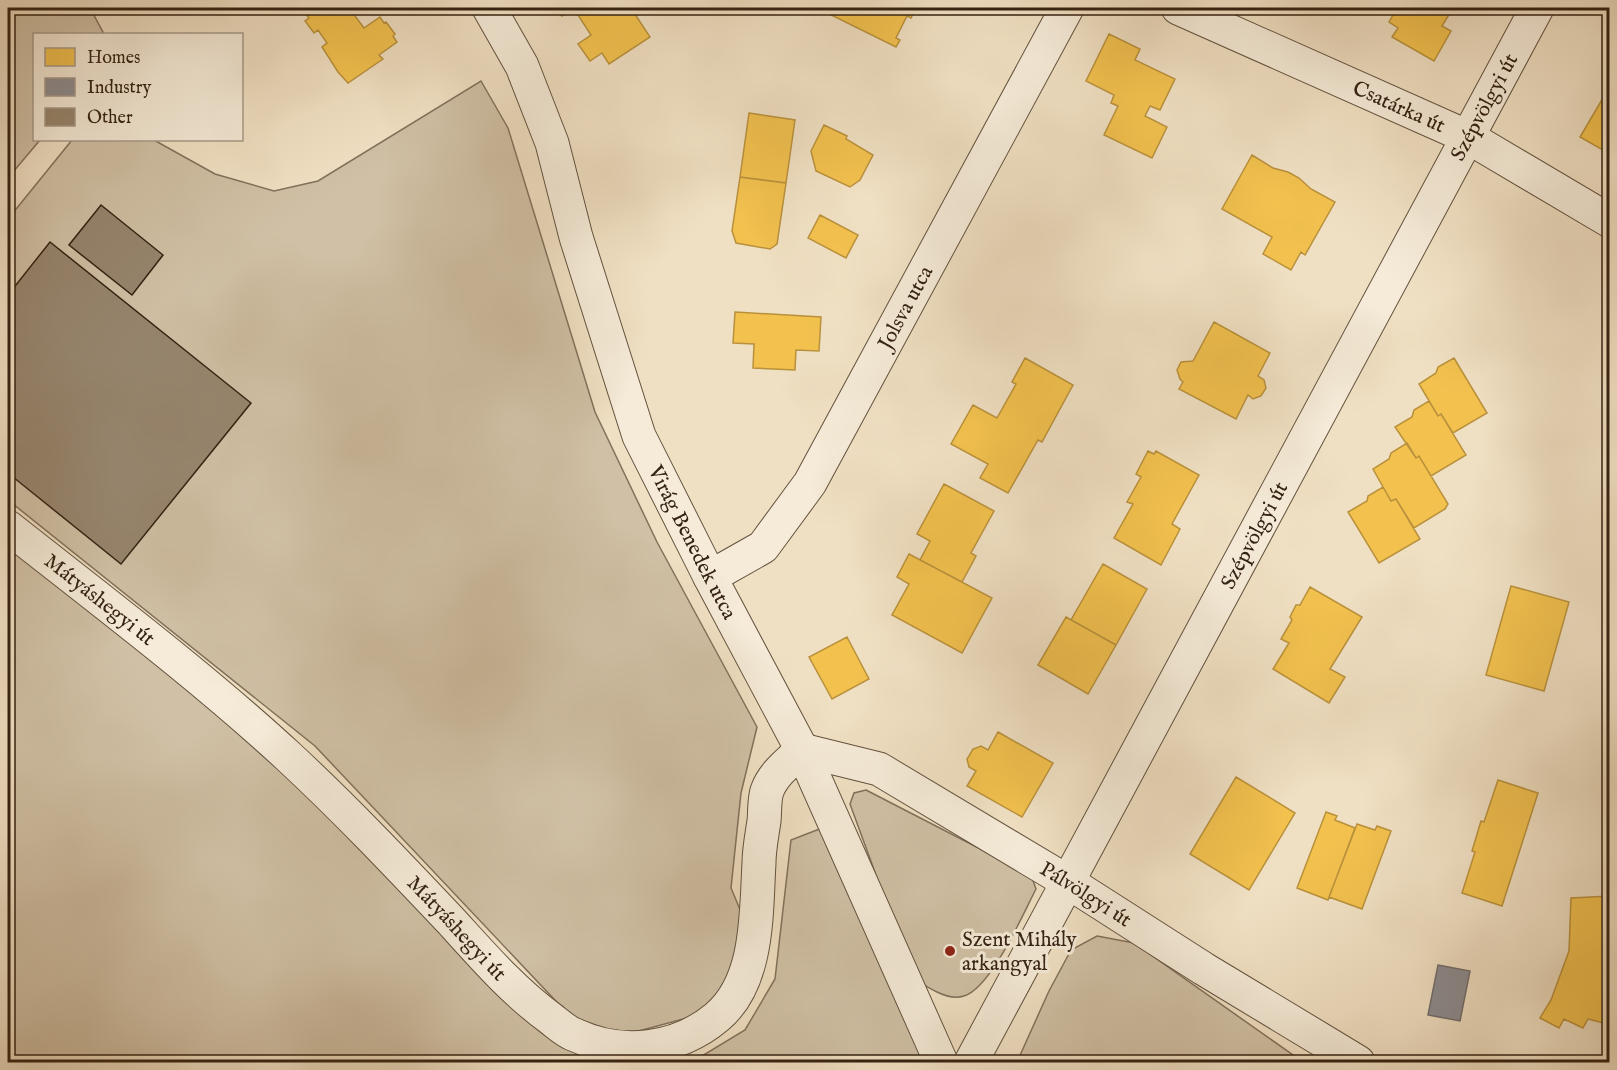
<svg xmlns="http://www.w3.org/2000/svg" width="1617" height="1070" viewBox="0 0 1617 1070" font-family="'IM FELL English',serif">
<rect width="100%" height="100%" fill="#f0e0c3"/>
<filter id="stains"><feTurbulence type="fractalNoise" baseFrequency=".00333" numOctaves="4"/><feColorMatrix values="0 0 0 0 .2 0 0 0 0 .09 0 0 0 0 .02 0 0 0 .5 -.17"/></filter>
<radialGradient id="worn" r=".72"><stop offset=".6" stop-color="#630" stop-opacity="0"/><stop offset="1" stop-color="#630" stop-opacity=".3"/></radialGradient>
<!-- green -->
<path fill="#d0c0a5" stroke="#82715c" stroke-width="1.5" d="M8,8H90L104,34H34V140H40L8,178Z
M481,81L508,128L595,412L657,542L757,727L741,793L731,888L749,931L731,987L698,1015L624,1035L570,1016L315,746L8,500V219L72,140H154L215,174L274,191L318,181Z
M8,541L211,705L617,1062H8Z
M866,790L1031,875L1036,889C1023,914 991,988 964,996C954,999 945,996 937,992C924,986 917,980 910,968L850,804L854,793Z
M822,828L941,1062H692L745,1030L775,979L791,840Z
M1097,936L1134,943L1303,1062H1017L1049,991L1071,950Z"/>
<!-- homes -->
<path fill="#f2c14e" stroke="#b9913c" stroke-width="1.5" d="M301,8H349L364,28L380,17L384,23L386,22L395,34L393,36L397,42L379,55L383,59L348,83L338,72L322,47L327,43L318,30L314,33L305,21L309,18Z
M556,8H588L578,15L574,9L562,16Z
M588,8H631L650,37L609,64L602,53L590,61L578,44L591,35L578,15Z
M829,8H916L911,18L907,16L896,38L900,40L896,47L827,13Z
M1397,8H1453L1442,26L1451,31L1434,61L1392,37L1398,28L1389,22Z
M1109,34L1140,49L1135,60L1175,79L1160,110L1150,106L1145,116L1167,127L1152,158L1104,135L1118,106L1111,103L1114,95L1086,81Z
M1610,86V154L1580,137Z
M749,113L795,120L786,183L740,177Z
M824,125L847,136L846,139L873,155L860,180L850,187L816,171L811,151Z
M1252,155L1273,168L1288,172L1299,178L1311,189L1335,202L1305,255L1301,252L1291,270L1263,254L1272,237L1222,209Z
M740,177L786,183L777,244L770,249L736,243L732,231Z
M820,215L858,235L846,258L808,238Z
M735,312L821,317L819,351L796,350L795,370L753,368L754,344L733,343Z
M1214,322L1270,353L1258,376L1264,380L1266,388L1261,396L1253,399L1248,395L1236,419L1179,389L1183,382L1180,379L1177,370L1181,362L1193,361Z
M1025,358L1073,385L1042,442L1038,440L1008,493L980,478L988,464L951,444L973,405L997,418L1016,384L1012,382Z
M1454,358L1487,413L1453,433L1441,414L1438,416L1419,384L1436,373L1438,367Z
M1429,401L1438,416L1441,414L1466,455L1431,476L1419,456L1416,458L1395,427L1412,417L1414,410Z
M1407,443L1416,458L1419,456L1448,504L1445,509L1414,528L1396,499L1391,501L1373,469L1389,459L1391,453Z
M1148,451L1154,454L1156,451L1199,475L1172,524L1180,529L1161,565L1114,538L1133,504L1127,502L1141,477L1136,474Z
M944,484L994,511L971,553L976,556L962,582L920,560L930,541L917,534Z
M1383,487L1391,501L1396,499L1420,539L1379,563L1348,512L1367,501L1368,496Z
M909,554L992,598L962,653L892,615L909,584L897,577Z
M1103,564L1147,589L1116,645L1071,620Z
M1511,586L1569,602L1544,691L1486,675Z
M1310,587L1362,617L1330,669L1345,677L1329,703L1273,669L1289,643L1281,639L1292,620L1290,617L1296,605H1300Z
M1066,617L1116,645L1088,694L1038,665Z
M847,637L869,679L832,699L809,657Z
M998,732L1053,763L1022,817L967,786L976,771L969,767L967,759L973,749L981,746L988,750Z
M1236,777L1295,813L1249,890L1190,854Z
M1498,780L1538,793L1502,906L1462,893L1475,852L1472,851L1481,821L1484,822Z
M1326,812L1337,816L1335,820L1355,828L1328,900L1297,888Z
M1357,824L1375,830L1377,826L1391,831L1362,909L1329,897Z
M1610,896V998L1604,1023L1588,1019L1583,1028L1564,1019L1559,1028L1540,1018L1551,1000L1569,951L1571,898Z"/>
<!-- industry -->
<path fill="#8d8d92" stroke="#726d6c" stroke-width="1.5" d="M1438,965L1470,971L1460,1021L1428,1015Z"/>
<!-- building -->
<path fill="#96856e" stroke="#342212" stroke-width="1.5" d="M101,205L163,255L132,295L69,245Z
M50,242L251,403L121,564L8,473V295Z"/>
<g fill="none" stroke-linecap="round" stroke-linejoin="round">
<!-- minor casing -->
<g stroke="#63523e" stroke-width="35">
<g id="minor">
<path id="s1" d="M489,8L522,66L552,143L576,237L639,436L710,577L802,750L941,1062"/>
<path id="s2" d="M1178,8L1468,137L1610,221"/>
<path id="s3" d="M8,527C103,602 200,675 289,757C345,809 398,865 451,921C482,955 513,991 550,1018C558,1024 566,1032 575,1035C622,1057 678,1050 717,1017C759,982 756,913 759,863C759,849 762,835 764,821C765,812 764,800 767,791C773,774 789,762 802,750"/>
<path id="s4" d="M710,577L763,547L810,483L1067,8"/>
<path id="s5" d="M802,750L879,769L1068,882L1204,969L1358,1062"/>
<path id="s6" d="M971,1062L1537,8"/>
</g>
</g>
<!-- minor -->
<use href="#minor" stroke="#f5ebd8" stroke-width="33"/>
</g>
<!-- markers -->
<circle fill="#8f2418" stroke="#f5ebd8" stroke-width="2" cx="950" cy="951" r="6"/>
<g text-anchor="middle" stroke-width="6" stroke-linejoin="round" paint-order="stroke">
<!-- street labels -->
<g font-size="21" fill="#342212" stroke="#f5ebd8">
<text dy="7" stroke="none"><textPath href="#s2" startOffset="242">Csatárka út</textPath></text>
<text dy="7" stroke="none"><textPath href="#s6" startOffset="1084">Szépvölgyi út</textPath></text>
<text dy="7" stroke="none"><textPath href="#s4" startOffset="340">Jolsva utca</textPath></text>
<text dy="7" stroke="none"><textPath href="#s6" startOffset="598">Szépvölgyi út</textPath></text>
<text dy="7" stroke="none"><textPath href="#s1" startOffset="574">Virág Benedek utca</textPath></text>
<text dy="7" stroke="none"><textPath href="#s3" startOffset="117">Mátyáshegyi út</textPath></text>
<text dy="7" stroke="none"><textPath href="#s5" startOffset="321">Pálvölgyi út</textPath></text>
<text dy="7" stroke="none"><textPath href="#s3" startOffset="603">Mátyáshegyi út</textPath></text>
</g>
<!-- poi labels -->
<g font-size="21" fill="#342212" stroke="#f5ebd8" text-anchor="start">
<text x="962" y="946">Szent Mihály<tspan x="962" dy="24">arkangyal</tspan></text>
</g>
</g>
<!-- margin -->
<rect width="1617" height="1070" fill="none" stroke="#f0e0c3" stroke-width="30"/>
<rect x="9" y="9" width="1599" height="1052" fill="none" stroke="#342212" stroke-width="3"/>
<rect x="15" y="15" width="1587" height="1040" fill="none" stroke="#342212" stroke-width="1.5"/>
<!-- legend -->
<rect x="33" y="33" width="210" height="108" fill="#f5ebd8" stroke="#a89b89" stroke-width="1.5"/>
<rect x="45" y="48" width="30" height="18" fill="#f2c14e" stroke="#a89b89" stroke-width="1.5"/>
<text x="87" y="63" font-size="18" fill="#342212">Homes</text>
<rect x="45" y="78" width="30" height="18" fill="#8d8d92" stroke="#a89b89" stroke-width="1.5"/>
<text x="87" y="93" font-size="18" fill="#342212">Industry</text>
<rect x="45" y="108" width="30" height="18" fill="#96856e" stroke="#a89b89" stroke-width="1.5"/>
<text x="87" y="123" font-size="18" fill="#342212">Other</text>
<rect width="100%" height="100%" filter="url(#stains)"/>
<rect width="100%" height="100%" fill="url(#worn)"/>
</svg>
